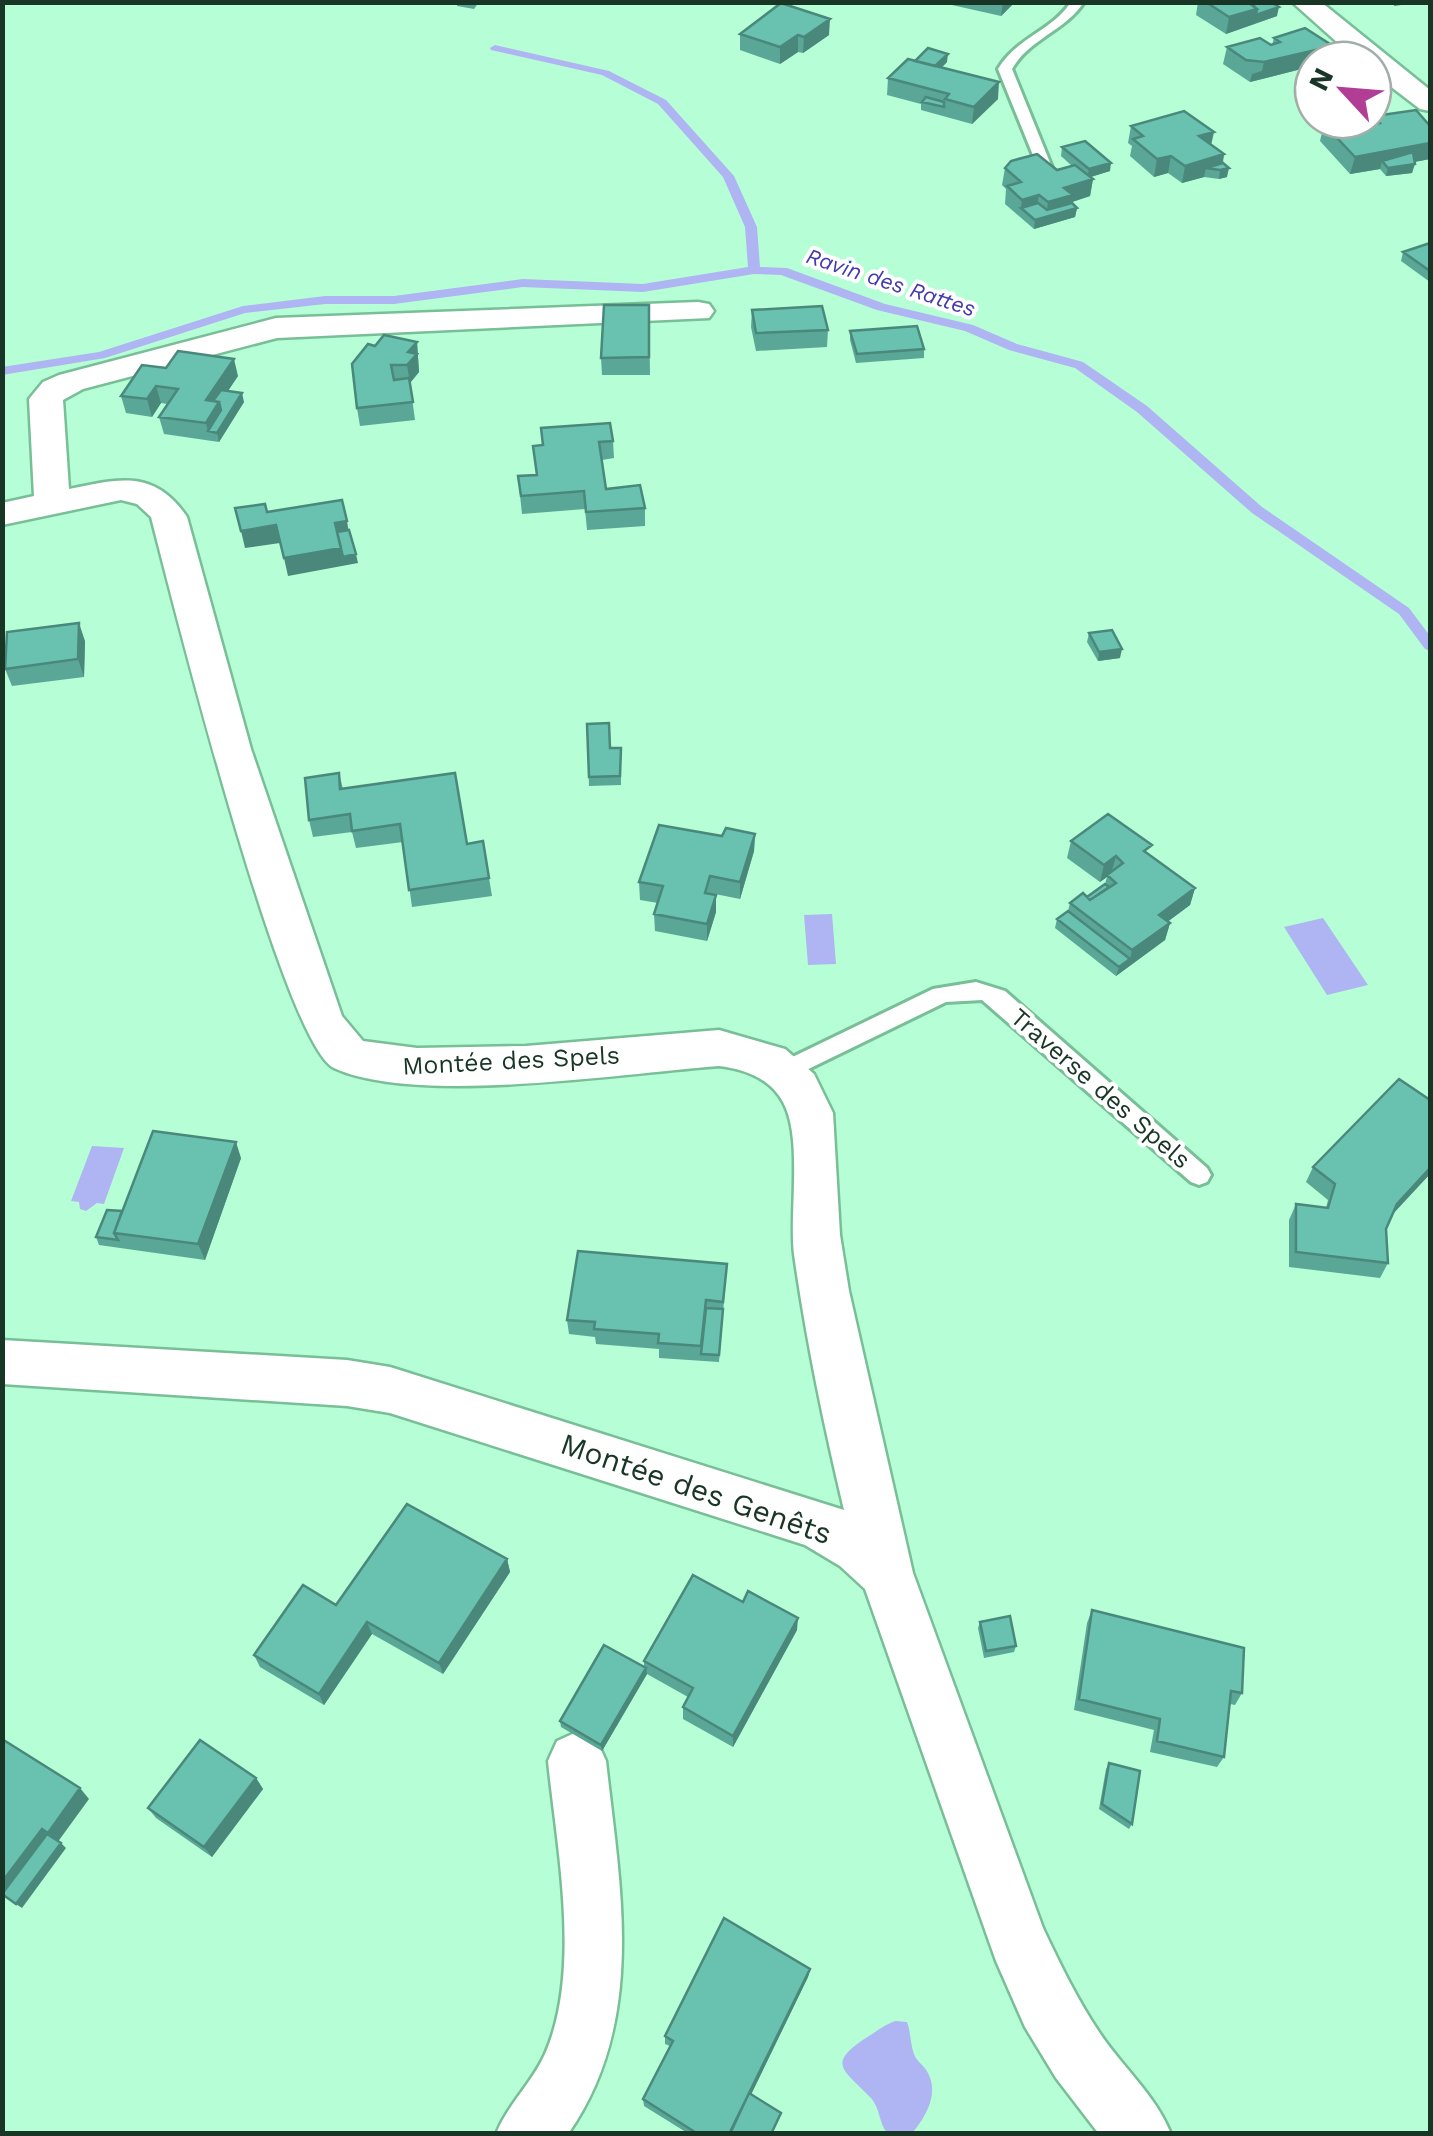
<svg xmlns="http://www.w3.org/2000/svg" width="1433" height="2136" viewBox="0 0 1433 2136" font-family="'Work Sans',sans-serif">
<rect width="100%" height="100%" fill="#b6fed5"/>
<!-- water -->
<path fill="#aeb5f2" d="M832,914L836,964L808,965L804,915Z
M1323,918L1368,985L1327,995L1284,927Z
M92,1146L124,1148L104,1204L97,1203L86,1211L80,1209L79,1202L71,1201Z
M896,2021L907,2022C911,2033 910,2043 914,2054C916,2061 924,2065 928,2073C939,2094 926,2117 912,2133H887C879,2123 880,2108 871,2098C843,2069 825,2064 869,2036C879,2030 885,2024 896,2021Z"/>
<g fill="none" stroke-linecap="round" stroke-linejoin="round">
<!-- stream -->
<path fill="#aeb5f2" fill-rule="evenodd" d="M495,45L609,71L666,100L734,176L757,227L760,267L787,268L885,304L973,325L1017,344L1083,362L1147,406L1262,507L1409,608L1430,636V651L1425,649L1399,614L1252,513L1137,412L1075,368L1009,350L965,331L877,310L781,275L754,274L643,292L523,287L394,304H325L245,313L105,358L2,375V367L99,352L243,306L325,296H394L523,279L643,284L748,267L745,227L723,177L658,104L602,75L491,50L490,48Z"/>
<!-- service casing -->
<g stroke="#78be97" stroke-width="6">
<path id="service" d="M1071,2H1084C1065,31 1029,39 1012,69L1053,170L1046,174L1039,170L998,69C1016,38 1052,31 1071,2Z
M976,982L1005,991L1207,1168L1211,1175L1207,1182L1199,1185L1191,1182L982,1000L946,1002L792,1077H776L773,1071L776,1065L933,989Z"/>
</g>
<!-- minor casing -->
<g stroke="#78be97" stroke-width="5">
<path id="minor" d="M1292,2H1321L1430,90V111L1420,109L1373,73V60H1357Z
M698,302L709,304L714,311L709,318L277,338L83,389L63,400L69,489C118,479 154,468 187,517L251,749L342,1016L363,1041L417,1048L526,1046L719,1030L785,1049L814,1074L833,1113L840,1235L849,1291L913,1573L1043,1928C1060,1964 1077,1999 1099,2032C1122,2067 1155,2094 1171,2134H1099L1056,2078L1025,2027L996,1961L865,1589L840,1566L805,1545L390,1413L347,1406L2,1384V1340L347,1360L390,1367L844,1510C824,1426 806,1340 794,1254C789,1212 803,1138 783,1102C770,1078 744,1069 719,1066C625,1073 416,1106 334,1068C283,1044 171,594 151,517L137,504L121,500L2,525V503L34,496L29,399L43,382L59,375L276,318Z
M577,1732L597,1741L606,1761C620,1888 647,2021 568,2134H496C508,2104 532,2083 545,2054C582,1970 557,1850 548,1761L557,1741Z"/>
</g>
<!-- service -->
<use href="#service" fill="#fff" fill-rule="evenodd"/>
<!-- minor -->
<use href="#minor" fill="#fff" fill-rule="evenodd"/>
</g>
<!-- wall -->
<path fill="#5aa797" d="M457,2H479L474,9L457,6Z
M952,2H1015L1001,16L952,5Z
M1198,2H1271L1277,16L1226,34L1196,15Z
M740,34L829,35L803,53L798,52L780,64L740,50Z
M1274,38L1333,46L1329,60H1313V66L1250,82L1223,64L1227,47L1272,45Z
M915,61L947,62L942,67L998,99L972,124L921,110V104L887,95L888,78Z
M1375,116L1430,126V159L1414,162L1412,173L1386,176L1380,169L1350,174L1320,141L1324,124H1373Z
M1131,126L1211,145L1224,154L1223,163L1227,177L1219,179L1204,177L1182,183L1168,173L1154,177L1130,156L1132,146L1128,143Z
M1062,147L1110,171L1091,177L1093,179L1090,196L1072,202L1077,208L1075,217L1034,229L1005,204L1006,189L1002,185L1005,168L1057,170L1072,166L1061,156Z
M1430,243V282L1401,261L1403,252Z
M649,305L650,375H602L601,358Z
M752,310L828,330L827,347L756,351L751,327Z
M850,331L924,349V358L856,363L850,340Z
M417,342L419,372L410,383L415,420L360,426L357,408L375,346Z
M142,365L238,376L228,391L244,402L219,442L164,434L159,417L167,404L161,403L152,417L126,413L121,396Z
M541,428L613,441L614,458L602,460L606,489L645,508V526L587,530L585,509L522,514L518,476L536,475L542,445Z
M1089,633L1120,658L1098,661L1087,642Z
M85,641L84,677L12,686L5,669Z
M587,724L610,748H621V785L589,786Z
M339,773L343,789L467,844L483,841L492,896L412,907L403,842L356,848L352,832L313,837L309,820Z
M755,834L754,851L740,899L710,893L716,912L707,941L655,931L654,914L658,903L640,900L639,882L722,836Z
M1071,841L1150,855L1195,888L1190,905L1168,921L1170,923L1165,940L1116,976L1055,928L1057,919L1068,911L1070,903L1087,897L1105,884L1107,877L1100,882L1067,858Z
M1430,1100V1174L1391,1216L1386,1229L1388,1263L1380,1278L1289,1267V1220L1296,1204L1326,1208L1328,1200L1306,1182L1313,1167Z
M241,1158L205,1260L99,1245L96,1237L122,1211Z
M727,1264L719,1362L659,1358V1349L596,1344L595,1337L569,1334L567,1320Z
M507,1559L510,1572L443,1674L372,1634L324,1705L260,1667L254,1655L336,1605Z
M1092,1610L1242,1693L1235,1705L1230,1704L1224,1757L1217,1767L1150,1752L1154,1730L1074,1710L1087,1623Z
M980,1622L1016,1646L1014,1652L984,1658L978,1628Z
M797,1630L733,1747L683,1719V1707L688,1697L647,1674L602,1751L561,1727L560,1721L644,1667V1661Z
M1109,1763L1132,1824L1129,1829L1099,1809L1106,1769Z
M256,1778L263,1789L212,1857L156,1818L148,1808Z
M810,1969L808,1977L751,2094L781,2113L772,2134H689L644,2106L643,2099L670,2046L665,2044V2036Z"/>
<!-- shaded-wall -->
<path fill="#4a887b" d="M1003,2H1015L1001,16Z
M1244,2H1268L1279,7L1277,16L1226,34L1229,17Z
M1395,2H1423L1394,6Z
M830,19L829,35L803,53L804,37Z
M798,35V52L780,64V47Z
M1333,46L1329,60H1313V66L1250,82L1252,74L1262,71L1264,62Z
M948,54L947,62L935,74L934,67Z
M999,82L998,99L972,124L974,107Z
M1214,132L1210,150L1199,136Z
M1430,143V159L1388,167L1382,161L1380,169L1350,174L1355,157Z
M1224,154L1221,170L1229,168L1227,177L1219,179L1220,170L1206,168L1204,177L1182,183L1185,166Z
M1171,156L1168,173L1154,177L1157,159Z
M1111,163L1110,171L1087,178L1089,169Z
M1415,164L1412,173L1386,176L1388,168Z
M1093,179L1090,196L1072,202L1071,209L1077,208L1075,217L1034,229L1035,220L1046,217L1048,202L1064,188Z
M1039,195L1036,212L1021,208L1022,200Z
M417,342L419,372L410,383L407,365L408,352Z
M234,359L238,376L219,404L223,420L208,431L206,423V400Z
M156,386L161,403L152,417L147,399Z
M242,393L244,402L219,442L217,433Z
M347,521L350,539L339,541L335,523Z
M276,525L280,543L245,548L241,531Z
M341,548L356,554L358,563L288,576L284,558Z
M79,623L85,641L84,677L78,659Z
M1122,649L1120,658L1098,661L1099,652Z
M755,834L754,851L740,899V882Z
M1116,856L1111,874L1100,882L1104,865Z
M1195,888L1190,905L1154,932L1159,915Z
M716,895V912L707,941V924Z
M1170,923L1165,940L1116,976L1119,967L1130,959L1132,950Z
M236,1142L241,1158L205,1260L198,1244Z
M1430,1168V1174L1388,1219L1397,1204Z
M507,1559L510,1572L443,1674L439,1663Z
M798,1618L797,1630L733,1747V1736Z
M367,1622L372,1634L324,1705L319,1694Z
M646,1668L647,1674L602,1751L601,1745Z
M256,1778L263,1789L212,1857L204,1847Z
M80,1788L89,1799L57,1843L48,1833Z
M42,1829L52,1839L2,1894V1882Z
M61,1843L66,1848L22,1908L16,1904Z
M810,1969L808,1977L732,2134H729Z"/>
<!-- building -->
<path fill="#69c2b0" stroke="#4a887b" stroke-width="2.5" d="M1206,2H1248L1257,9L1229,17Z
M1262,2H1271L1279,7L1256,15L1257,9L1252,5Z
M781,3L830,19L804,37L798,35L780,47L740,34Z
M1305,28L1333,46L1264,62L1246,60L1227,47L1260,38L1271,45L1280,42L1274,38Z
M928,48L948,54L935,66L915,61Z
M908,59L999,82L974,107L945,99L949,94L888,78Z
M926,97L944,102V107L922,102Z
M1416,110L1430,126V143L1355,157L1324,124L1350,120H1365L1369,125L1380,123L1375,116Z
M1184,111L1214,132L1199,136L1224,154L1185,166L1171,156L1157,159L1133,139L1143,136L1131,126Z
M1085,141L1111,163L1089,169L1062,147Z
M1413,152L1415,164L1388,168L1382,161Z
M1037,154L1057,170L1075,165L1093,179L1064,188L1073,195L1048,202L1039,195L1022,200L1007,186L1021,182L1005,168L1011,161Z
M1223,163L1229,168L1220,170L1206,168Z
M1038,203L1047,210L1072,203L1077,208L1035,220L1021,208Z
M1430,243V271L1403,252Z
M604,305H649V357L601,358Z
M822,306L828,330L756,333L752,310Z
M917,326L924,349L857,354L850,331Z
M384,335L417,342L408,352L417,354L407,365H391L394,380L409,378L413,402L357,408L352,364L368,344L375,346Z
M178,351L234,359L206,400L219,402L206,423L159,417L178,389L156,386L147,399L121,396L142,365L166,368Z
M221,390L242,393L217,433L208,431L221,410L219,402L213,401Z
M610,423L613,441L599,442L606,489L640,485L645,508L586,512L584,491L521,496L518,476L537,475L533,446L543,445L541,428Z
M342,500L347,521L335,523L341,548L284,558L276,525L241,531L235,508L265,504L267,512Z
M349,530L356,554L343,557L337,532Z
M79,623L78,659L5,669L7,632Z
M1112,630L1122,649L1099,652L1089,633Z
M609,723L610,748H621L620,776L589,777L587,724Z
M339,773L340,789L455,773L467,844L483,841L489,878L409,890L400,824L352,831L350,814L309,820L305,778Z
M1108,814L1152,845L1144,851L1195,888L1159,915L1170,923L1132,950L1070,903L1083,893L1090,900L1116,883L1107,875L1123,863L1116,856L1104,865L1071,841Z
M659,825L722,836L726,828L755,834L740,882L710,876L705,893L716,895L707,924L654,914L663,886L639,882Z
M1105,884L1109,887L1090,900L1087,897Z
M1068,911L1130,959L1119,967L1057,919Z
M1399,1079L1430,1100V1168L1397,1204L1386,1229L1388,1263L1296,1252V1204L1328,1208L1335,1184L1313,1167Z
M153,1131L236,1142L198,1244L114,1233Z
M107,1210L122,1211L114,1233L118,1240L96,1237Z
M578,1251L727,1264L723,1302L706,1300L701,1346L658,1343L659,1334L594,1329L595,1322L567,1320Z
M706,1308L723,1309L719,1355L701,1354Z
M407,1504L507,1559L439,1663L367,1622L319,1694L254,1655L303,1585L336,1605Z
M693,1575L743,1602L748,1591L798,1618L733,1736L683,1707L693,1688L644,1661Z
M1092,1610L1244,1648L1242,1693L1231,1691L1224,1757L1157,1741L1160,1719L1079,1699Z
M1010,1616L1016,1646L986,1651L980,1622Z
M604,1645L646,1668L601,1745L560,1721Z
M2,1739L80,1788L48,1833L42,1829L2,1882Z
M200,1740L256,1778L204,1847L148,1808Z
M1109,1763L1140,1771L1132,1824L1102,1804Z
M47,1834L61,1843L16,1904L2,1894Z
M724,1918L810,1969L729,2134H698L643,2099L673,2041L665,2036Z
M749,2093L781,2113L771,2134H730Z"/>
<g text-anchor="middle" stroke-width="8" stroke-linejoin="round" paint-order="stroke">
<!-- far-water labels -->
<g font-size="22" font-style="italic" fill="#433bae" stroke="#fff">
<text transform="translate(891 282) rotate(18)" y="8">Ravin des Rattes</text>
</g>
<!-- street labels -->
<g font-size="25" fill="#183526" stroke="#fff">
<text transform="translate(511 1060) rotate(-3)" y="9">Montée des Spels</text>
<text transform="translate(1101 1088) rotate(41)" y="9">Traverse des Spels</text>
</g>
<!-- near-street labels -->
<g font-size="30" fill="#183526" stroke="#fff">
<text transform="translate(696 1489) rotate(19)" y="10">Montée des Genêts</text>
</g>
</g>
<!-- border -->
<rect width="1433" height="2136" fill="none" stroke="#183526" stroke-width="10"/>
<!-- north arrow -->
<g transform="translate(1343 90) rotate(296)"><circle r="48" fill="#ffffff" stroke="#a3aea8" stroke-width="2.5"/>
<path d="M0-8L18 38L0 25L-18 38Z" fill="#b23d95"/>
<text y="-15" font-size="28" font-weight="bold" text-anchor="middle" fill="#183526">N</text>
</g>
</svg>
